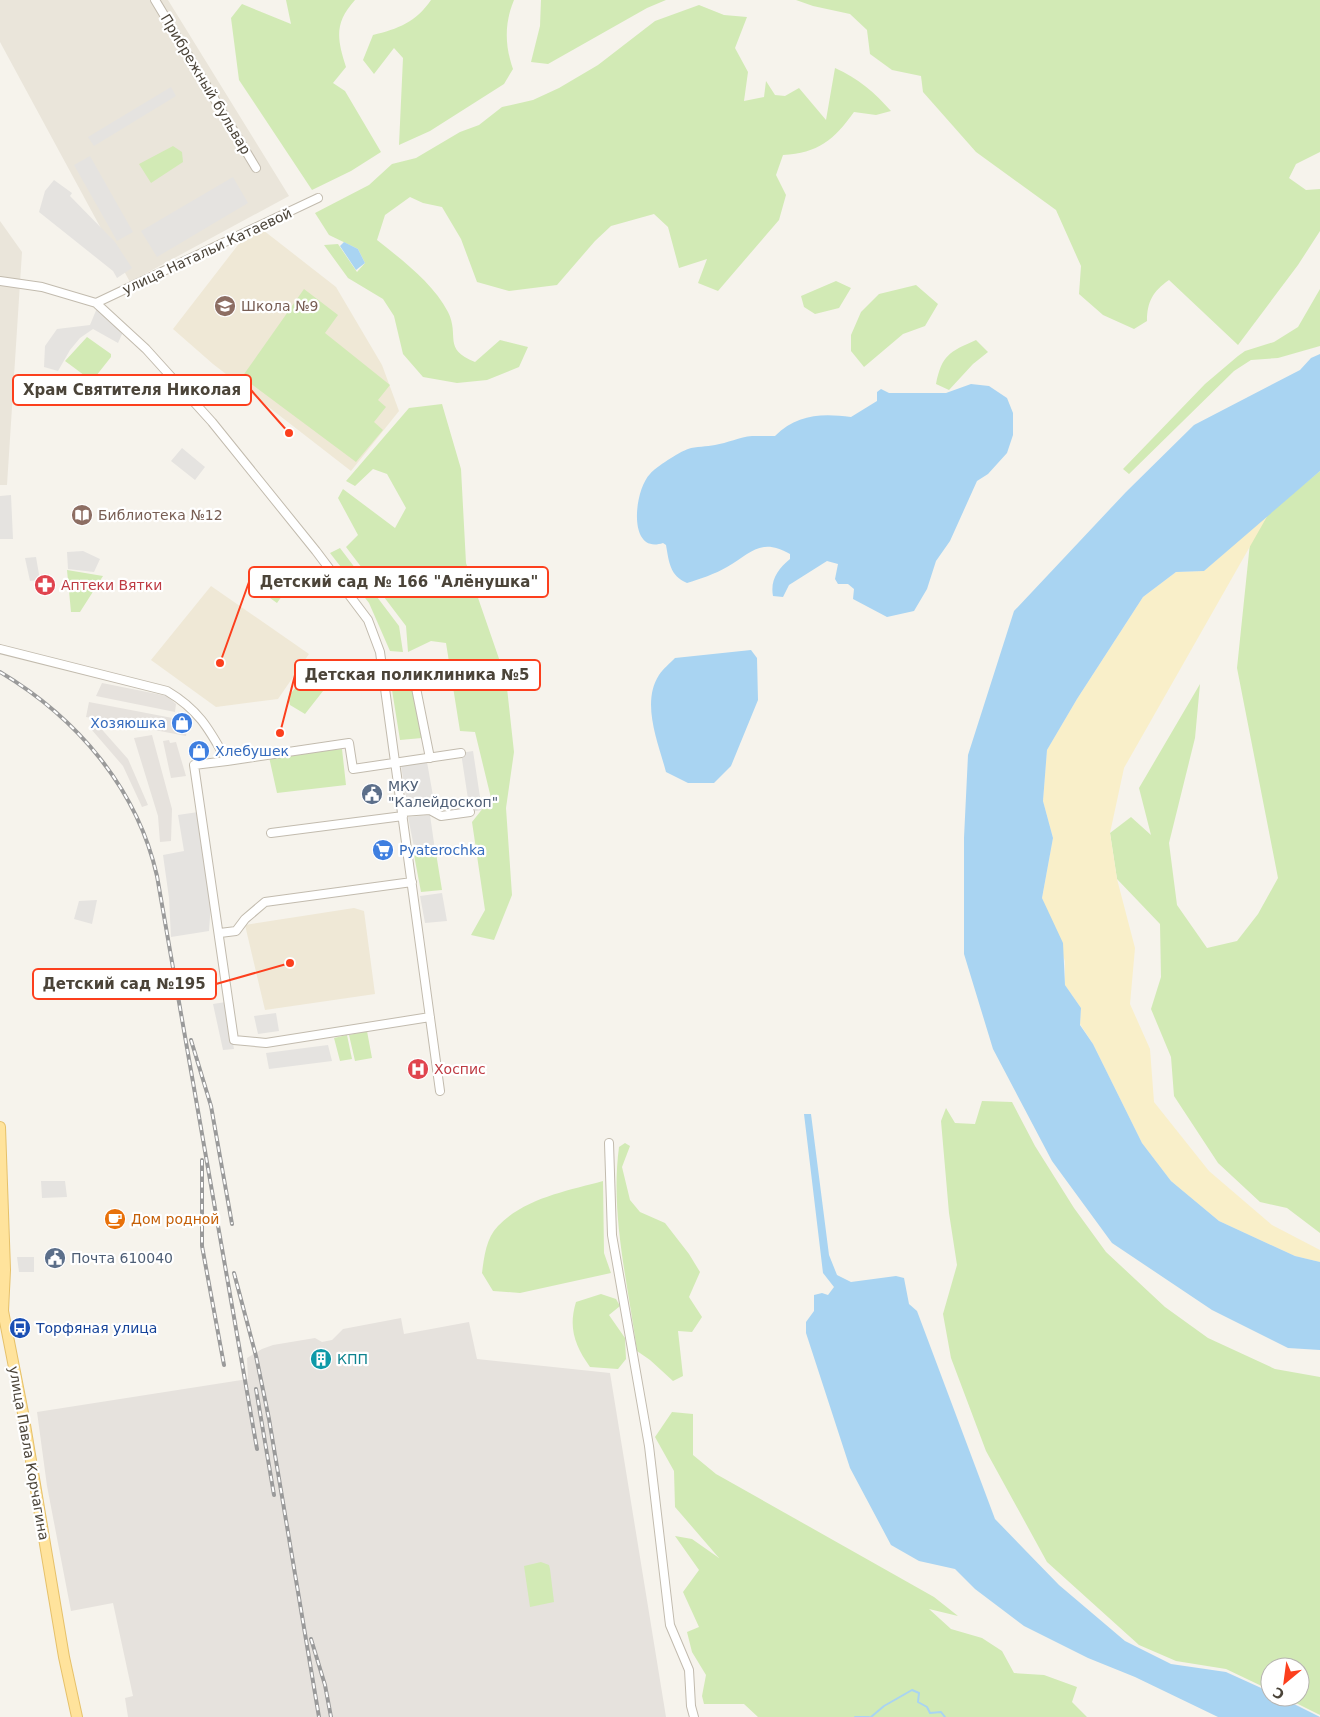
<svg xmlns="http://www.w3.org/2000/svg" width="1320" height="1717" viewBox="0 0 1320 1717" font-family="'DejaVu Sans',sans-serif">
<rect width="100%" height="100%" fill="#f6f3ec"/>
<!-- residential -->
<path fill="#eae5da" d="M0,0H168L289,196L130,282L0,42Z
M0,221L22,252L7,485H0Z"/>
<!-- industrial -->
<path fill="#e6e2dd" d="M102,683L167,696L176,704L175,712L96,696Z
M89,702L188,721L186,736L86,717Z
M97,724L128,759L148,805L142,807L123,766L91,729Z
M152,735L172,809L171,841L160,842L158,816L134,738Z
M169,740L170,743L176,742L186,776L171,778L163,741Z
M401,1318L404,1334L469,1322L477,1359L610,1373L666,1717H128L125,1698L133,1696L113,1603L71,1611L47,1486L37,1412L248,1379L247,1358L262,1349L273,1345L315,1338L322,1342L332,1340L343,1329Z"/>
<!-- education -->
<path fill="#efe8d6" d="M263,230L336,287L382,365L399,411L351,471L213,364L173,329L241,241Z
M211,586L309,654L278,699L216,707L151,660Z
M354,908L364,911L375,994L265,1010L245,925Z"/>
<!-- green -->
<path fill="#d2eab5" d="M286,0H355C334,23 337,39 346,67L333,83L345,91L381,152L351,171L312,190L239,80L231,18L242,4L291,24Z
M431,0H514C504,24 505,46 513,69L504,84L430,131L399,145L403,58L394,48L374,74L363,60L373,35C398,29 416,22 431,0Z
M541,0H666L647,8L548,64L531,62L540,26Z
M796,0H1320V152L1296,164L1289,178L1306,190L1320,189V231L1298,265L1238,345L1169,280C1153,291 1147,302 1147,321L1134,329L1103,315L1079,294L1081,266L1056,210L976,152L923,92L921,76L892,70L870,54L867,30L850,14L813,6Z
M699,5L724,15L747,17L735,48L748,72L744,101L764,97L766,81L775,95L785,96L799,88L826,120L835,68C858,78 875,93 891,111L876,115L854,112C834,140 818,153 783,155L776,175L786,195L779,220L718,291L698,283L707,259L679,268L668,227L654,214L611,226L595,241L557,285L509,291L477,282L461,239L442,207L423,203L410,197L385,215L377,240C402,260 433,283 448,312C460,336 442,349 475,362L500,340L528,347L519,367L487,380L457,383L423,377L403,354L394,316L383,299L348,278L324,245L338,244L357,272L365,263L358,249L329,235L315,213L369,185L392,164L416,158L460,132L479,125L502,107L533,100L559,88L598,65L655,21Z
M173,146L182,152L183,162L151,183L139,164Z
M836,281L851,288L839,308L815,314L804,307L801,296Z
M916,285L938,304L925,326L903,334L864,367L851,351V335L861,312L879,294Z
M304,289L338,315L325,333L390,385L378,400L386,407L374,422L383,430L356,462L242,377Z
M1320,289V346L1278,358L1251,360L1234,371L1129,474L1123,469L1205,384L1238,356L1245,351L1274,342L1298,327Z
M87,337L111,354V357L92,381L65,361Z
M976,340L988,352L973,364L949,390L936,384C942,355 949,352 976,340Z
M442,404L461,469L466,563L506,679L514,752L506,808L512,895L494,940L471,935L485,910L472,822L491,798L475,732L460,731L446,643L431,641L408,652L406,626L346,547L358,535L338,498L343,489L395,528L406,508L387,474L373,469L355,486L346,481L409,408Z
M1320,471V1233L1287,1208L1260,1202L1218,1163L1174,1096L1171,1057L1151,1009L1161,977L1160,924L1117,879L1110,833L1131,817L1151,835L1139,788L1200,684L1195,738L1169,843L1177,905L1207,948L1237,941L1258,914L1278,878L1237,668L1250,543L1269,513Z
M340,548L399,626L403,652L390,651L369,603L330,553Z
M67,570L103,576L80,612H71Z
M263,571L287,589L277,603L253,586Z
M315,663L333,673L334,677L305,714L290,705L288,697Z
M414,688L422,738L400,740L392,690Z
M342,749L346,785L277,793L269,757Z
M436,853L442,890L421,892L414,855Z
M367,1031L372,1058L355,1061L349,1035Z
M347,1035L352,1059L340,1061L334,1038Z
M982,1101L1012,1102L1035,1146L1074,1208L1106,1252L1165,1307L1208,1338L1275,1369L1320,1377V1715L1284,1697H1300V1667H1270V1690L1226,1669L1176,1661L1139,1645L1047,1562L986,1451L951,1358L943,1314L957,1265L949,1213L941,1121L946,1108L955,1123L975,1124Z
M625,1143L630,1146L622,1167L630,1200L640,1212L665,1223L689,1254L700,1272L689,1297L702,1317L692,1332L678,1331L683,1376L673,1381L650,1360L637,1351C628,1283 610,1215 619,1147Z
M603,1181L604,1253L611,1273L520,1293L493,1291L482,1273C484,1258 486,1238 498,1226C525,1198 567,1191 603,1181Z
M601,1294L616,1299L620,1306L609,1315L625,1338L626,1359L618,1369L590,1367C575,1346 568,1328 576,1302Z
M672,1412L693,1414V1455L716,1474L934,1597L958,1616L929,1609L951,1629L982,1638L1002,1651L1014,1673L1044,1675L1077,1687L1072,1702L1087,1717H758L744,1704H704L702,1696L706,1675L692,1652L687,1632L699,1627L683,1592L699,1570L675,1536L692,1539L719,1558L675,1507L674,1471L655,1437Z
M541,1562L549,1565L550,1569L554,1602L530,1607L524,1566Z"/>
<!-- sand -->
<path fill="#f9efc9" d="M1269,513L1124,768L1110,833L1117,879L1135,948L1130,1004L1150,1049L1154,1102L1209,1171L1272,1225L1320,1250V1262L1295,1256L1219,1221L1171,1181L1142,1143L1093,1044L1080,1024L1081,1008L1065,985V961L1042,898L1053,838L1043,801L1047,750L1077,699L1143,597L1176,572L1204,571Z"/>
<!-- parking -->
<path fill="#e5e3e0" d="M171,87L176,96L94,146L88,137Z
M90,156L133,232L117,241L74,165Z
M233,177L248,203L157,257L141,231Z
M54,180L72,193L70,196L115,242L132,268L117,278L113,271L39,212L45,191Z
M97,308L123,332L118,343L93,329L80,338L70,350L58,371L44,367L45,346L57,329L90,325Z
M182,448L205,467L195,480L171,461Z
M11,495L13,539H0V496Z
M83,551L100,559L94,572L68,569L67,552Z
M36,557L40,580L30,581L25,558Z
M473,751L482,810L470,812L461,753Z
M427,762L435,807L408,810L401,765Z
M198,812L211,904L209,931L171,937L169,898L163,855L184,851L178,815Z
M430,815L435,850L415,852L408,817Z
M442,893L447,921L425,923L420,896Z
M97,900L92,924L74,919L79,901Z
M226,1002L234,1049L223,1050L213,1004Z
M276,1013L279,1031L258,1034L254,1016Z
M328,1045L332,1061L269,1069L266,1053Z
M41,1181H65L67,1197L42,1198Z
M17,1257H34V1272H19Z"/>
<!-- water -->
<path fill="#a9d4f2" d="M344,242L358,249L365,263L356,270L340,246Z
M1320,354V471L1204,571L1176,572L1143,597L1077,699L1047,750L1043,801L1053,838L1042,898L1063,943L1065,985L1081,1008L1080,1025L1093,1044L1142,1143L1171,1181L1219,1221L1295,1256L1320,1262V1350L1288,1348L1212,1310L1112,1243L1052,1161L993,1049L964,954V838L968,755L1014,611L1126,492L1194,425L1300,370L1311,358Z
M971,384L989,386L1007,398L1013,413V435L1007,453L988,474L977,481L950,541L936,561L927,589L914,611L887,617L853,599L854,589L848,584H838L835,579L838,564L827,561L789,585L783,597L773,596C770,580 778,569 790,559V554C761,537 751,553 727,567C715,574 700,579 687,583C670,576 669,562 666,545L663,543C627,555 634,490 650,474C656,467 679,452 688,449C696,446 707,447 715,445C727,443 740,437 752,436C760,436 768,436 775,436C797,414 822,413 851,417L877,401V392L881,389L889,393H946Z
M751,650L757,658L758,700L731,766L714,783H688L666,772C658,742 641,703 659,675C663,669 670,663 675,658Z
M804,1114H811L829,1255L837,1275L851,1282L896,1276L904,1278L909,1304L917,1311L995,1519L1059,1585L1125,1641L1171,1664L1226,1672L1270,1692V1697H1280L1320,1717H1218L1135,1677L1088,1658L1024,1626L975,1589L955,1569L919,1561L891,1545L850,1468L806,1333V1322L814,1311V1295L822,1293L828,1295L834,1287L823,1273Z"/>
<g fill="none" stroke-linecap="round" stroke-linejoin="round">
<!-- stream -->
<path stroke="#a9d4f2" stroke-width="2" d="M855,1717H869
M871,1717L884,1706L912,1690L919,1693L918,1702L927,1707L930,1713L941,1712L945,1717"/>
<!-- minor casing -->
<g stroke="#c2bbae" stroke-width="10">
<path id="minor" d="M155,0L256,168
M0,281L42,287L96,303L146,349L212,422L316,551L368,620L380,652L440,1091
M96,303L318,198
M0,649L167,691C199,710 209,729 227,761L194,765L234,1040L266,1043L430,1017
M415,683L430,758
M227,761L349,743L353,769L461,753
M402,812L430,810L441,816L470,812
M271,833L403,816
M220,933L236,931L245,919L265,902L412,882
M609,1143L612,1235L649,1446L670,1625L689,1670L691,1706L694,1717"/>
</g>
<!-- major casing -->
<g stroke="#e6c16a" stroke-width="12">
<path id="major" d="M0,1127L5,1270L3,1311L23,1413L64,1657L77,1717"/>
</g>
<!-- minor -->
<use href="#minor" stroke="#fff" stroke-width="8"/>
<!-- major -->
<use href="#major" stroke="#ffe39c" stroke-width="10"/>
<!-- rail casing -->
<g stroke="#9a9a9a" stroke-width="4">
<path id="rail" d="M0,672C77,718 137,788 157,876L257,1449
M191,1040L211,1106L232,1224
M202,1160V1246L224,1365
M234,1273L256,1356L269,1419L319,1717
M256,1389L274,1495
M311,1639L325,1685L331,1717"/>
</g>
<!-- rail -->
<use href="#rail" stroke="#fff" stroke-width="2" stroke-dasharray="5.5" stroke-linecap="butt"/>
</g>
<!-- icons -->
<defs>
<g id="school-disc" transform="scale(1.125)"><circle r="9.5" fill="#8d6e63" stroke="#fff"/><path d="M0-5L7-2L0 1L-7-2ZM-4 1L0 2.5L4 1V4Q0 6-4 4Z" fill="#fff"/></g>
<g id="library-disc" transform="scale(1.125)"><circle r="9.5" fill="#8d6e63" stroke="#fff"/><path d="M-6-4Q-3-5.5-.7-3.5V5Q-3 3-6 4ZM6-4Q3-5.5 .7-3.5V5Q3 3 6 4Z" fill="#fff"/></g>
<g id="pharmacy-disc" transform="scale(1.125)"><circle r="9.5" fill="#e0444e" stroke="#fff"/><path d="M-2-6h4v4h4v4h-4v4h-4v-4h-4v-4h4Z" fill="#fff"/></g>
<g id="shop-disc" transform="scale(1.125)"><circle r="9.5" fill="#3f7fe0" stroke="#fff"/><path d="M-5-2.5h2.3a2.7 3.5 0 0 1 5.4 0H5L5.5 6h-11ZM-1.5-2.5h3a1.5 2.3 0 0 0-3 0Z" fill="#fff"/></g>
<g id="civic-disc" transform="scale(1.125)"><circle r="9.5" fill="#5c6f8a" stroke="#fff"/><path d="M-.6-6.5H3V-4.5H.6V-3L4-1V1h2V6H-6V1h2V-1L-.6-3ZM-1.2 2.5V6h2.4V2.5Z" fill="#fff"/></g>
<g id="supermarket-disc" transform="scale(1.125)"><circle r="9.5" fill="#3f7fe0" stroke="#fff"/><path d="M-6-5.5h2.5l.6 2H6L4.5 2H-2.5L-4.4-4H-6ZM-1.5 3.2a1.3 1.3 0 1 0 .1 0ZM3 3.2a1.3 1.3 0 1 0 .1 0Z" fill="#fff"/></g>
<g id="hospital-disc" transform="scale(1.125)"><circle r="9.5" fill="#e0444e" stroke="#fff"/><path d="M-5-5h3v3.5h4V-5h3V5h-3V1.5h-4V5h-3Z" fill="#fff"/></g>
<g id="cafe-disc" transform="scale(1.125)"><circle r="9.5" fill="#e8710a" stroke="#fff"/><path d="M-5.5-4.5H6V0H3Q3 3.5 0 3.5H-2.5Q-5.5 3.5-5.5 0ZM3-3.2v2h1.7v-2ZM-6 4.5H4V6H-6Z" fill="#fff"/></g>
<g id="bus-disc" transform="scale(1.125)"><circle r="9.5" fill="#1a4fb4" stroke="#fff"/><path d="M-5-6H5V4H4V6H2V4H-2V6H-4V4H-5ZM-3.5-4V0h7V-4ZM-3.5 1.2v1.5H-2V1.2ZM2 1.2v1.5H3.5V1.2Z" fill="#fff"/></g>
<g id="building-disc" transform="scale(1.125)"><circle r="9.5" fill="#0f9aa8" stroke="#fff"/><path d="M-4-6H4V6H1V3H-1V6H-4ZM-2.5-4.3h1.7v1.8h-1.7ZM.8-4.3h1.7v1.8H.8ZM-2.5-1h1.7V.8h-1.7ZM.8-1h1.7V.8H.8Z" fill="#fff"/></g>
</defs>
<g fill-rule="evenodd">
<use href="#school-disc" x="225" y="306"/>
<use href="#library-disc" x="82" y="515"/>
<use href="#pharmacy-disc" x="45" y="585"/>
<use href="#shop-disc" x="182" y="723"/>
<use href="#shop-disc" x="199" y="751"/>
<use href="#civic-disc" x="372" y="794"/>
<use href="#supermarket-disc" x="383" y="850"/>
<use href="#hospital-disc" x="418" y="1069"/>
<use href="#cafe-disc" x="115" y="1219"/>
<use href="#civic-disc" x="55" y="1258"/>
<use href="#bus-disc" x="20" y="1328"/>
<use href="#building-disc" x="321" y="1359"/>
</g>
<g text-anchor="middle" stroke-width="4.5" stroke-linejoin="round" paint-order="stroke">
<!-- street labels -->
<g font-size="14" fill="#4b4439" stroke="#fff">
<text transform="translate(206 84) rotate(59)" y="5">Прибрежный бульвар</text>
<text transform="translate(207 251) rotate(-25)" y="5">улица Натальи Катаевой</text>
<text transform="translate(29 1453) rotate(80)" y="5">улица Павла Корчагина</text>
</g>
<!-- education labels -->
<g font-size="14" fill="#785e54" stroke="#fff" text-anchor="start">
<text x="241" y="311">Школа №9</text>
<text x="98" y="520">Библиотека №12</text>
</g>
<!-- health labels -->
<g font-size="14" fill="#be3a42" stroke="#fff" text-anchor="start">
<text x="61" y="590">Аптеки Вятки</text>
<text x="434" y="1074">Хоспис</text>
</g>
<!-- shop labels -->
<g font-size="14" fill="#366cbe" stroke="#fff" text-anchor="start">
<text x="166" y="728" text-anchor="end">Хозяюшка</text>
<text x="215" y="756">Хлебушек</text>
<text x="399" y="855">Pyaterochka</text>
</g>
<!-- service labels -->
<g font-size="14" fill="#4e5e75" stroke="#fff" text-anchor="start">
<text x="388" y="791">МКУ<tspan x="388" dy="16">"Калейдоскоп"</tspan></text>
<text x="71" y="1263">Почта 610040</text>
</g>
<!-- food labels -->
<g font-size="14" fill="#c56008" stroke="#fff" text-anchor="start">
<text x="131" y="1224">Дом родной</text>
</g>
<!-- transit labels -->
<g font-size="14" fill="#164399" stroke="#fff" text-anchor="start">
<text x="36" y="1333">Торфяная улица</text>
</g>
<!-- culture labels -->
<g font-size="14" fill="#0d838f" stroke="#fff" text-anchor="start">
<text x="337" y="1364">КПП</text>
</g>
</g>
<!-- callouts -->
<path fill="none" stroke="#fc3f1d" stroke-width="2" d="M289 433L251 390M220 663L249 582M280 733L295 675M290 963L216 984"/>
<g fill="#fc3f1d" stroke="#fff" stroke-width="2">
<circle cx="289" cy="433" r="5"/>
<circle cx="220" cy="663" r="5"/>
<circle cx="280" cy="733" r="5"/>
<circle cx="290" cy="963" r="5"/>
</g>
<g fill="#fff" stroke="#fc3f1d" stroke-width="2">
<rect x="13" y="375" width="238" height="30" rx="5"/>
<rect x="249" y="567" width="299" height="30" rx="5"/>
<rect x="295" y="660" width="245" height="30" rx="5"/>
<rect x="33" y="969" width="183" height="30" rx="5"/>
</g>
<g font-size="15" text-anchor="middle" font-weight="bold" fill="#4b4439">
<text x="132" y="395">Храм Святителя Николая</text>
<text x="399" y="587">Детский сад № 166 "Алёнушка"</text>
<text x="417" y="680">Детская поликлиника №5</text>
<text x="124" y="989">Детский сад №195</text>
</g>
<!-- north arrow -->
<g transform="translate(1285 1682) rotate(209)"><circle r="24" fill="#ffffff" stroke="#b7b4b0"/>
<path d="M0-4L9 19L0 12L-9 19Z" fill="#fc3f1d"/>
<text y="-8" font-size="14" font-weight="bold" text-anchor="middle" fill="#4b4439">С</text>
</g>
</svg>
